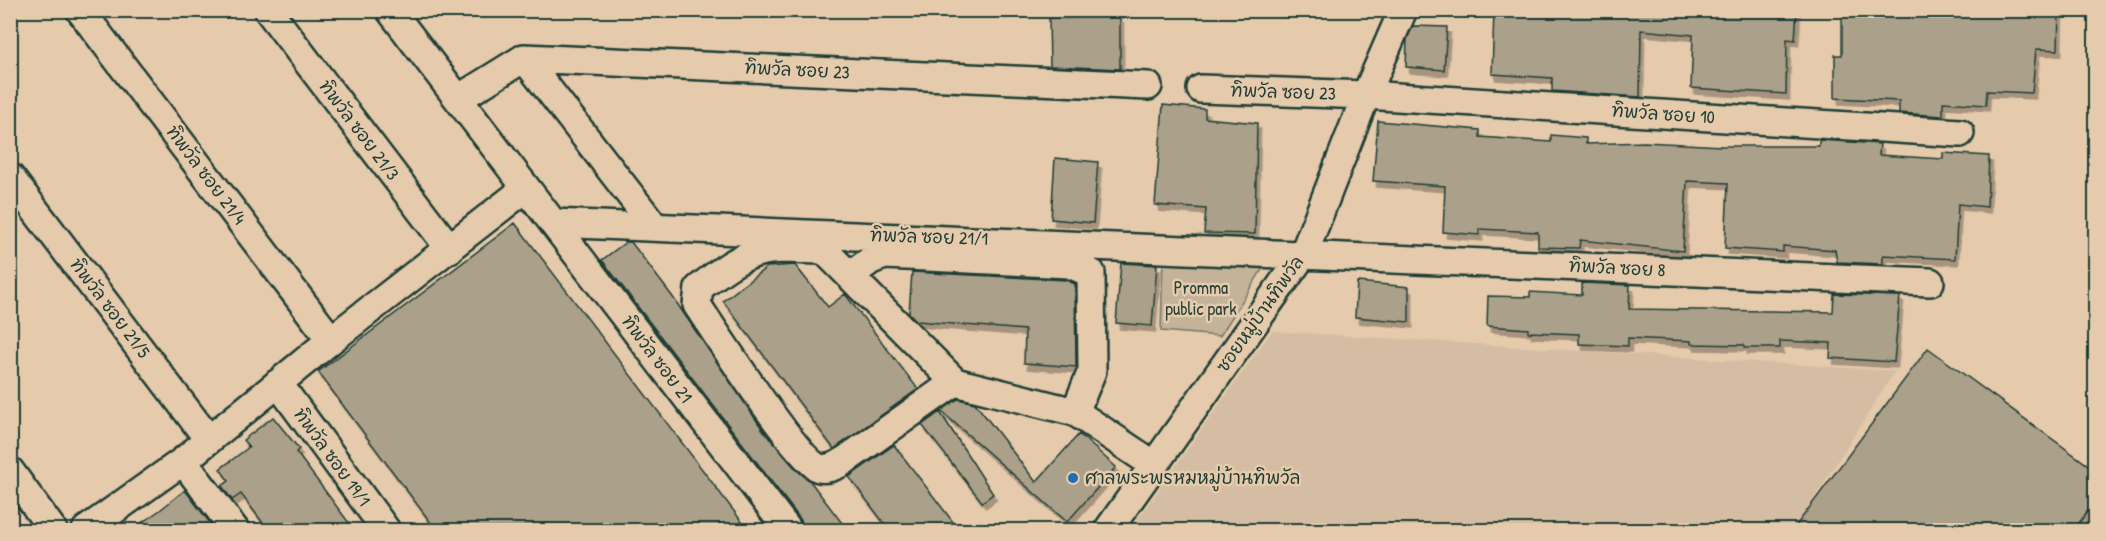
<svg xmlns="http://www.w3.org/2000/svg" width="2106" height="541" viewBox="0 0 2106 541" font-family="'Patrick Hand','Playpen Sans Thai',sans-serif">
<defs>
<filter id="shadow"><feDropShadow dx="3.5" dy="6" stdDeviation="0" flood-color="#0004"/></filter>
</defs>
<rect width="100%" height="100%" fill="#e5caac"/>
<filter id="ink" filterUnits="userSpaceOnUse"><feTurbulence type="fractalNoise" baseFrequency=".0167" numOctaves="2"/><feDisplacementMap in="SourceGraphic" scale="12" xChannelSelector="R" yChannelSelector="G"/><feConvolveMatrix kernelMatrix="1 2 1 2 8 2 1 2 1" color-interpolation-filters="sRGB"/></filter>
<g filter="url(#ink)">
<!-- built -->
<path fill="#d4bda2" d="M1272,331L1895,371L1794,530H1130Z"/>
<!-- green -->
<path fill="#c4b299" stroke="#727866" stroke-width="1.5" d="M1163,258L1265,265L1220,336L1161,331Z"/>
<!-- building -->
<path fill="#aba089" stroke="#1f3d34" stroke-width="1.5" filter="url(#shadow)" d="M1494,10H1797L1795,40L1787,39L1786,94L1691,88L1693,35L1641,30L1640,97L1552,91V78L1492,74Z
M1842,10H2059L2058,50L2036,49L2032,93L1987,91L1986,105L1943,102V116L1899,113V101L1835,98V55H1842Z
M1120,17V69L1050,66L1049,18Z
M1413,26L1447,27L1444,70L1406,67L1407,39Z
M1163,105L1205,109V118L1257,123L1255,234L1204,233L1206,209L1155,205Z
M1378,121L1480,130V137L1551,142V135L1586,138V144L1644,142L1722,146H1819V140L1880,144L1879,155L1943,159V153L1989,156L1987,207L1958,204L1955,259L1883,255V264L1837,262L1835,250L1783,246V252L1725,248L1728,183L1687,181L1683,251L1580,240L1579,248L1538,247V232L1479,229V235L1443,232L1445,186L1373,181Z
M1055,158L1098,162L1093,223L1051,219Z
M515,223L749,531H437L318,372Z
M626,242H631L672,296L763,430L797,470L810,481L848,531H803L801,520L602,260Z
M1121,263L1157,265L1152,326L1116,323Z
M795,265L828,307L845,294L918,389L834,449L723,301L767,267Z
M912,272L1066,280L1075,284L1076,367L1024,363L1025,330L917,321L909,313Z
M1357,282L1409,287V322L1355,317Z
M1582,283L1630,285L1629,309L1833,312L1834,294L1900,296L1894,362L1830,358L1831,343L1780,341V348H1744V345L1691,344V341L1628,338V346L1579,344V334L1528,332V329L1487,326L1488,296L1530,297V292L1582,295Z
M1928,348L2096,471V500L2073,531H1792Z
M958,399L975,403L1036,482L1079,434L1116,467L1067,522L941,411Z
M940,412L993,494L982,502L922,425Z
M273,417L299,449L296,452L355,531H269L241,494L232,500L222,486L229,481L220,469L249,447L243,440Z
M894,445L960,531H890L849,477Z
M185,490L216,531H130L160,510Z"/>
<g fill="none" stroke-linecap="round" stroke-linejoin="round">
<!-- street casing -->
<g stroke="#1f3d34" stroke-width="32">
<path id="street" d="M80,10L331,340
M268,10L450,249
M390,10L788,530
M524,58L655,227
M1201,89L1366,95L1960,133
M458,99L524,58L1148,86
M10,177L209,440
M553,223L1930,282
M851,275L871,260L885,255L1069,264L1091,273L1092,371L1075,412
M955,382L841,463C835,466 827,470 819,468C798,460 715,332 697,305L699,288C751,247 759,248 824,250L955,382L1075,412L1154,465
M278,383L386,530
M183,461L235,530
M10,471L53,530
M86,530L183,461L331,340L526,188
M1108,530L1304,253L1366,95L1403,10"/>
</g>
<!-- street -->
<use href="#street" stroke="#e5caac" stroke-width="27"/>
</g>
</g>
<!-- markers -->
<circle fill="#1f6fb2" stroke="#e5caac" stroke-width="2" cx="1073" cy="478" r="6"/>
<g text-anchor="middle" stroke-width="5" stroke-linejoin="round" paint-order="stroke">
<!-- street labels -->
<g font-size="18" fill="#1f3d34" stroke="#e5caac">
<text transform="translate(797 70) rotate(3)" y="6">ทิพวัล ซอย 23</text>
<text transform="translate(1283 92) rotate(2)" y="6">ทิพวัล ซอย 23</text>
<text transform="translate(1663 114) rotate(4)" y="6">ทิพวัล ซอย 10</text>
<text transform="translate(359 130) rotate(53)" y="6">ทิพวัล ซอย 21/3</text>
<text transform="translate(206 175) rotate(53)" y="6">ทิพวัล ซอย 21/4</text>
<text transform="translate(929 237) rotate(2)" y="6">ทิพวัล ซอย 21/1</text>
<text transform="translate(1617 268) rotate(3)" y="6">ทิพวัล ซอย 8</text>
<text transform="translate(110 308) rotate(53)" y="6">ทิพวัล ซอย 21/5</text>
<text transform="translate(1260 314) rotate(-55)" y="6">ซอยหมู่บ้านทิพวัล</text>
<text transform="translate(657 359) rotate(53)" y="6">ทิพวัล ซอย 21</text>
<text transform="translate(332 457) rotate(54)" y="6">ทิพวัล ซอย 19/1</text>
</g>
<!-- park labels -->
<g font-size="18" fill="#274339" stroke="#e5caac">
<text x="1201" y="294">Promma<tspan x="1201" dy="21">public park</tspan></text>
</g>
<!-- poi labels -->
<g font-size="18" fill="#1f3d34" stroke="#e5caac" text-anchor="start">
<text x="1085" y="484">ศาลพระพรหมหมู่บ้านทิพวัล</text>
</g>
</g>
<!-- margin -->
<rect width="2106" height="541" fill="none" stroke="#e5caac" stroke-width="36"/>
<rect x="18" y="18" width="2070" height="505" fill="none" stroke="#1f3d34" stroke-width="2" filter="url(#ink)"/>
</svg>
